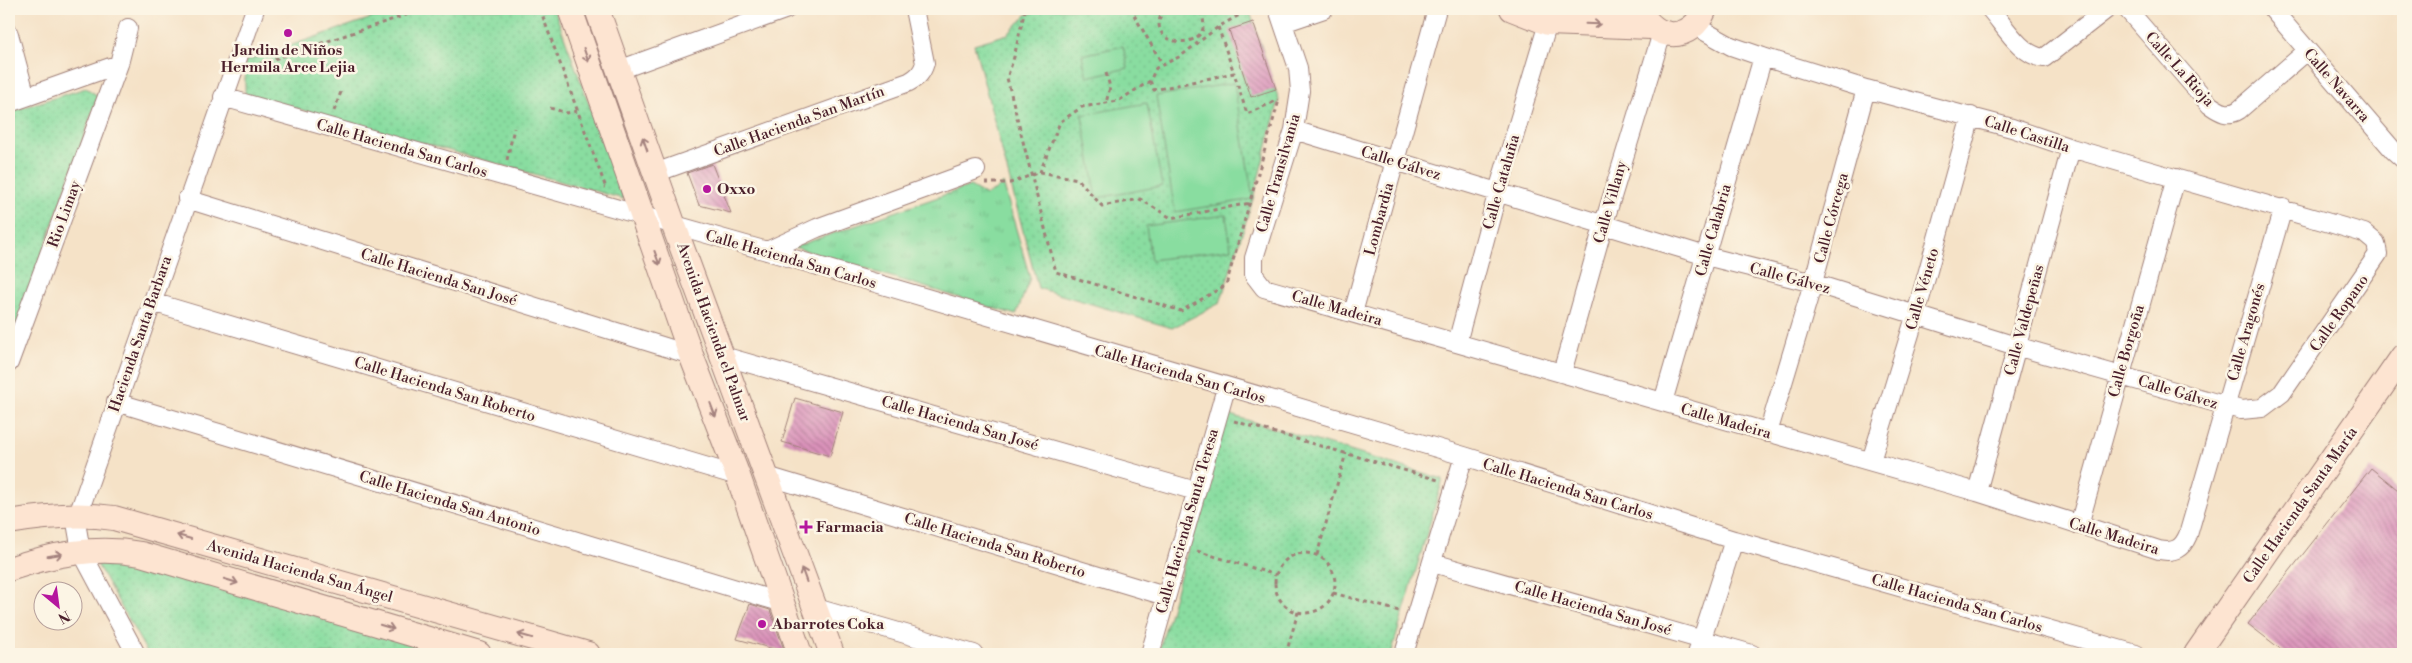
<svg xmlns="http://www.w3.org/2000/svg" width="2412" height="663" viewBox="0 0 2412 663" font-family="'Libre Bodoni',serif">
<defs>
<pattern id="grass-tufts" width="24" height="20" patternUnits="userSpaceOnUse" patternTransform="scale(1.25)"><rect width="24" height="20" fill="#89dda0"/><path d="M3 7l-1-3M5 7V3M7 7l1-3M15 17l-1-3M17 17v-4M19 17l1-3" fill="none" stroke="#78bd8a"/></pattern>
<pattern id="park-dots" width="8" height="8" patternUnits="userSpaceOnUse" patternTransform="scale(1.25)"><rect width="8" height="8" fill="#89dda0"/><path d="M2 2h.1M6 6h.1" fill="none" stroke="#78bd8a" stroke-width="1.8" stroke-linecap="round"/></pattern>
<pattern id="building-back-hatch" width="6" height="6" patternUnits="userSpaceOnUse" patternTransform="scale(1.25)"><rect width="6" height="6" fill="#da92ba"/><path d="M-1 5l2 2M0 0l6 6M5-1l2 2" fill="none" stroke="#b37797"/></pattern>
</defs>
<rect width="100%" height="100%" fill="#fcf5e5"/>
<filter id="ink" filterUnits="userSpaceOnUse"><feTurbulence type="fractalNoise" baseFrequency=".02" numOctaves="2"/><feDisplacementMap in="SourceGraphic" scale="10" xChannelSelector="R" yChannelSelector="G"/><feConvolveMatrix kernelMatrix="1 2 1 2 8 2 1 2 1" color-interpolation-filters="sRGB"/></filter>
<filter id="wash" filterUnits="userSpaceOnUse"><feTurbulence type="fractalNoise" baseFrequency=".0096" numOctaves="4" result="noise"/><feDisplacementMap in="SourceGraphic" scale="20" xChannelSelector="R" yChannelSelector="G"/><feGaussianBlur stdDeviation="1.12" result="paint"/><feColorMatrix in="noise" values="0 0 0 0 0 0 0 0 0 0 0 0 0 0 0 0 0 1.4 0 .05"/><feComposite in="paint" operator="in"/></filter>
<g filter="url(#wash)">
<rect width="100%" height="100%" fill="#f5e2c7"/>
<!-- grass -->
<path fill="url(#grass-tufts)" stroke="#6a7e66" d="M1003,183L1030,278L1016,315L794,247L970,186L986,195L996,190Z"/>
<!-- park -->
<path fill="url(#park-dots)" stroke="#6a7e66" d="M398,9H554L624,199L245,94V61Z
M1044,9H1249L1279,100L1253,199L1220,303L1172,328L1038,288L974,44L1008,34L1026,15Z
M86,88L98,96L17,325L9,329V112Z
M1227,414L1443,479L1391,654H1158Z
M98,556H110L447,654H148L98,566Z"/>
<!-- pitch -->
<path fill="#89dda0" stroke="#6a7e66" d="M1123,46L1128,68L1087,77L1082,55Z
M1234,83L1253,199L1175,212L1156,96Z
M1147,103L1162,186L1097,198L1082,115Z
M1226,215L1231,249L1151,260L1146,226Z"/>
<g id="blocks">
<!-- building -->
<path fill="url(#building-back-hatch)" d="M1253,22L1276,89L1251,97L1229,30Z
M712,164L731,213L699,205L687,173Z
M795,398L843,412L830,456L782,442Z
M2371,468L2403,494V654H2287L2248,624Z
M750,604L770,610L785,652L737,639Z"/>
</g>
</g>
<g filter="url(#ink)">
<use href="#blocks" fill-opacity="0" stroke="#a08079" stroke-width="1"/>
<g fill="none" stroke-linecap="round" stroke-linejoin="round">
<!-- street casing -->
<g stroke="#a08079" stroke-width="20">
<path id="street" d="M1278,9L1298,68L1300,91L1294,130L1254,258V275L1264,288L1977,492L2159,550C2174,553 2182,549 2188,535L2283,208
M1990,9C2004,25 2021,56 2044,58L2107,9
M2127,9L2210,105C2220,112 2228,117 2239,110L2307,51
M2272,9L2393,150L2403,159
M1283,23L1324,9
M9,34L26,97
M619,70L787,9
M223,97L767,251L1464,456L1734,540L2136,654
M9,103L119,64
M1294,130L1706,256L1813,283L2016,346L2241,410L2262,408L2282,393L2378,254L2376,243L2364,233L2071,148L2012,128L1866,89L1763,57L1731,46L1695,26
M655,173L909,82C918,77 922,73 925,63L914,9
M187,199L691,355
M767,251L817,228L976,170
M152,302L738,476
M1353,313L1437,9
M1457,343L1498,191L1548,23
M723,356L1196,491
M9,363L119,64L128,28
M1562,373L1604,223L1662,33
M116,402L783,603
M1663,402L1763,57
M1768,433L1813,283L1866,89
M1871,461L1916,314L1971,116
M767,476L1165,596
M1977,492L2071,148
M2079,525L2176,178
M1433,563L1752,654
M816,608L974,654
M136,654L81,551L77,528L78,515L255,9
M1150,654L1226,388
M1404,654L1464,456
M1697,654L1734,540"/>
</g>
<!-- secondary casing -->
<g stroke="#a08079" stroke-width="26">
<path id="secondary" d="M570,9L691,355L738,476L800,654
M597,9L674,226L832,654
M1512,9L1548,23L1651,27
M1640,9C1654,42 1691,43 1705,9
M9,522C44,516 79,513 114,518L588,654
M9,569C53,554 95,546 141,554L479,654
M2196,654L2403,356"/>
</g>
<!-- path -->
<path stroke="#a08079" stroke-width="3" stroke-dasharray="4 4" stroke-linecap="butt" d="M540,9L606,188L604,187
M1025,9L1014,57L1007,78L1056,272L1181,311L1226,285L1279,100
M1164,9C1138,52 1224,53 1199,9
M1134,15L1163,65
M1218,27L1234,73
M254,69L256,65L424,9
M1106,73L1110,87L1106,103
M1150,81L1154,90L1234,73L1247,114L1278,100
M550,108L567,113L578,111
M334,111L342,89
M507,160L514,128
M1040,172L1078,179L1102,206L1140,199L1171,218L1251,203
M985,183H1010L1040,172L1060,122L1082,107L1118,101L1150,81L1156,68L1181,56L1218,27L1250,9
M1234,421L1438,480L1437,481
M1197,551L1276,575
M1275 583a30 30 0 1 1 60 0a30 30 0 1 1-60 0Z
M1317,555L1346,453
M1333,593L1399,611
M1286,654L1298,612"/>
<!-- street -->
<use href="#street" stroke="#fff" stroke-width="18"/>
<!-- secondary -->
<use href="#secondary" stroke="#fde4d1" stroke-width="24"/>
</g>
<!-- one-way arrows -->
<defs><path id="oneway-shaft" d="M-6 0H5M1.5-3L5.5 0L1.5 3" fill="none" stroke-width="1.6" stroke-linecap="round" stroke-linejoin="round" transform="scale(1.25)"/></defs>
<g stroke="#a4827e">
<use href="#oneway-shaft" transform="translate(1593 24) rotate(2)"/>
<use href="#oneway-shaft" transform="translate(586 55) rotate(71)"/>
<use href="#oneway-shaft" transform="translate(645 144) rotate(-109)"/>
<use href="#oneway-shaft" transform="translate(657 258) rotate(70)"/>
<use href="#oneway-shaft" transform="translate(713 410) rotate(69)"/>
<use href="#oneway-shaft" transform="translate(184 537) rotate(-164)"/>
<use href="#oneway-shaft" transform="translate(55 555) rotate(-9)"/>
<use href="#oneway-shaft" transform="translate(804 575) rotate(-110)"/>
<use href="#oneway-shaft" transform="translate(231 581) rotate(17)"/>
<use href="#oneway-shaft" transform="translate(387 627) rotate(17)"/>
<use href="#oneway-shaft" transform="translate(525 636) rotate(-164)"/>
</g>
</g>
<!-- markers -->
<g fill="#b5179e" stroke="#fcf5e5" stroke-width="2">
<circle cx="288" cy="33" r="5"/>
<circle cx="707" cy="189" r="5"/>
<path d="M803.5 519.5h5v5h5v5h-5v5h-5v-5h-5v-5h5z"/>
<circle cx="762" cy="624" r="5"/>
</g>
<g text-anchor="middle" stroke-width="5" stroke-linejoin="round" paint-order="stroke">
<!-- poi labels -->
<g font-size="15" font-weight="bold" fill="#4a1f2b" stroke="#fcf5e5" text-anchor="start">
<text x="288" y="55" text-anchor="middle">Jardin de Niños<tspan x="288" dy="17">Hermila Arce Lejia</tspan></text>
<text x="717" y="194">Oxxo</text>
<text x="816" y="532">Farmacia</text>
<text x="772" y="629">Abarrotes Coka</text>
</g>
<!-- street labels -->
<g font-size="15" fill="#4a1f2b" stroke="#fcf5e5">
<text transform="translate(2180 69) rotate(48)" y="5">Calle La Rioja</text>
<text transform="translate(2337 85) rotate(49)" y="5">Calle Navarra</text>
<text transform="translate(799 121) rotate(-20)" y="5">Calle Hacienda San Martín</text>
<text transform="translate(2027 134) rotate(18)" y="5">Calle Castilla</text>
<text transform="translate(402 148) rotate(16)" y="5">Calle Hacienda San Carlos</text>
<text transform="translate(1401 163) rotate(17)" y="5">Calle Gálvez</text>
<text transform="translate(1278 173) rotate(-74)" y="5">Calle Transilvania</text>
<text transform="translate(1501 182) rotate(-74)" y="5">Calle Cataluña</text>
<text transform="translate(1610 202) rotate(-74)" y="5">Calle Villany</text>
<text transform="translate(64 214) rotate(-70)" y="5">Rio Limay</text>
<text transform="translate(1831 218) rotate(-75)" y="5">Calle Córcega</text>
<text transform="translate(1379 219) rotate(-75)" y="5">Lombardia</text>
<text transform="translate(1713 230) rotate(-74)" y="5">Calle Calabria</text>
<text transform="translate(791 259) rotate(16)" y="5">Calle Hacienda San Carlos</text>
<text transform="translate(439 277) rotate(17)" y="5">Calle Hacienda San José</text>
<text transform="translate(1790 278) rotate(15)" y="5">Calle Gálvez</text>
<text transform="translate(1922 289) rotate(-74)" y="5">Calle Véneto</text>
<text transform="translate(1337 308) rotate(16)" y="5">Calle Madeira</text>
<text transform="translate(2339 313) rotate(-55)" y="5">Calle Ropano</text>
<text transform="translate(2024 320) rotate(-75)" y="5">Calle Valdepeñas</text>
<text transform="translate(714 332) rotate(70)" y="5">Avenida Hacienda el Palmar</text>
<text transform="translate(2246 332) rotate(-74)" y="5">Calle Aragonés</text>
<text transform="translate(140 334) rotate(-71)" y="5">Hacienda Santa Barbara</text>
<text transform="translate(2126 351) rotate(-74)" y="5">Calle Borgoña</text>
<text transform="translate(1180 374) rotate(16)" y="5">Calle Hacienda San Carlos</text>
<text transform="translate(445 389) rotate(17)" y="5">Calle Hacienda San Roberto</text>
<text transform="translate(2178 392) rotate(17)" y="5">Calle Gálvez</text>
<text transform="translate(1726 421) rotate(16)" y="5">Calle Madeira</text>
<text transform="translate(960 423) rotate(16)" y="5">Calle Hacienda San José</text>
<text transform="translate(1568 489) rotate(17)" y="5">Calle Hacienda San Carlos</text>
<text transform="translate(450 503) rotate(17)" y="5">Calle Hacienda San Antonio</text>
<text transform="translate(2300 505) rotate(-55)" y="5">Calle Hacienda Santa María</text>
<text transform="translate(1187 521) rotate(-74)" y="5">Calle Hacienda Santa Teresa</text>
<text transform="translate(2114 536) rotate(17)" y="5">Calle Madeira</text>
<text transform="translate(995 545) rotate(17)" y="5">Calle Hacienda San Roberto</text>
<text transform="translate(300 571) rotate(16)" y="5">Avenida Hacienda San Ángel</text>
<text transform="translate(1957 603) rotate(16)" y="5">Calle Hacienda San Carlos</text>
<text transform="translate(1593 608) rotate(16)" y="5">Calle Hacienda San José</text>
</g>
</g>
<!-- margin -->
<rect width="2412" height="663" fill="none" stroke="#fcf5e5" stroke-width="30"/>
<!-- north arrow -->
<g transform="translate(58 606) rotate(151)"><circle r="24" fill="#fcf5e5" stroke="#b59f9b"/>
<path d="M0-4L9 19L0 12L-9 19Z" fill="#b5179e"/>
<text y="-8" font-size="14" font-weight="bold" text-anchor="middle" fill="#4a1f2b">N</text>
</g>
</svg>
